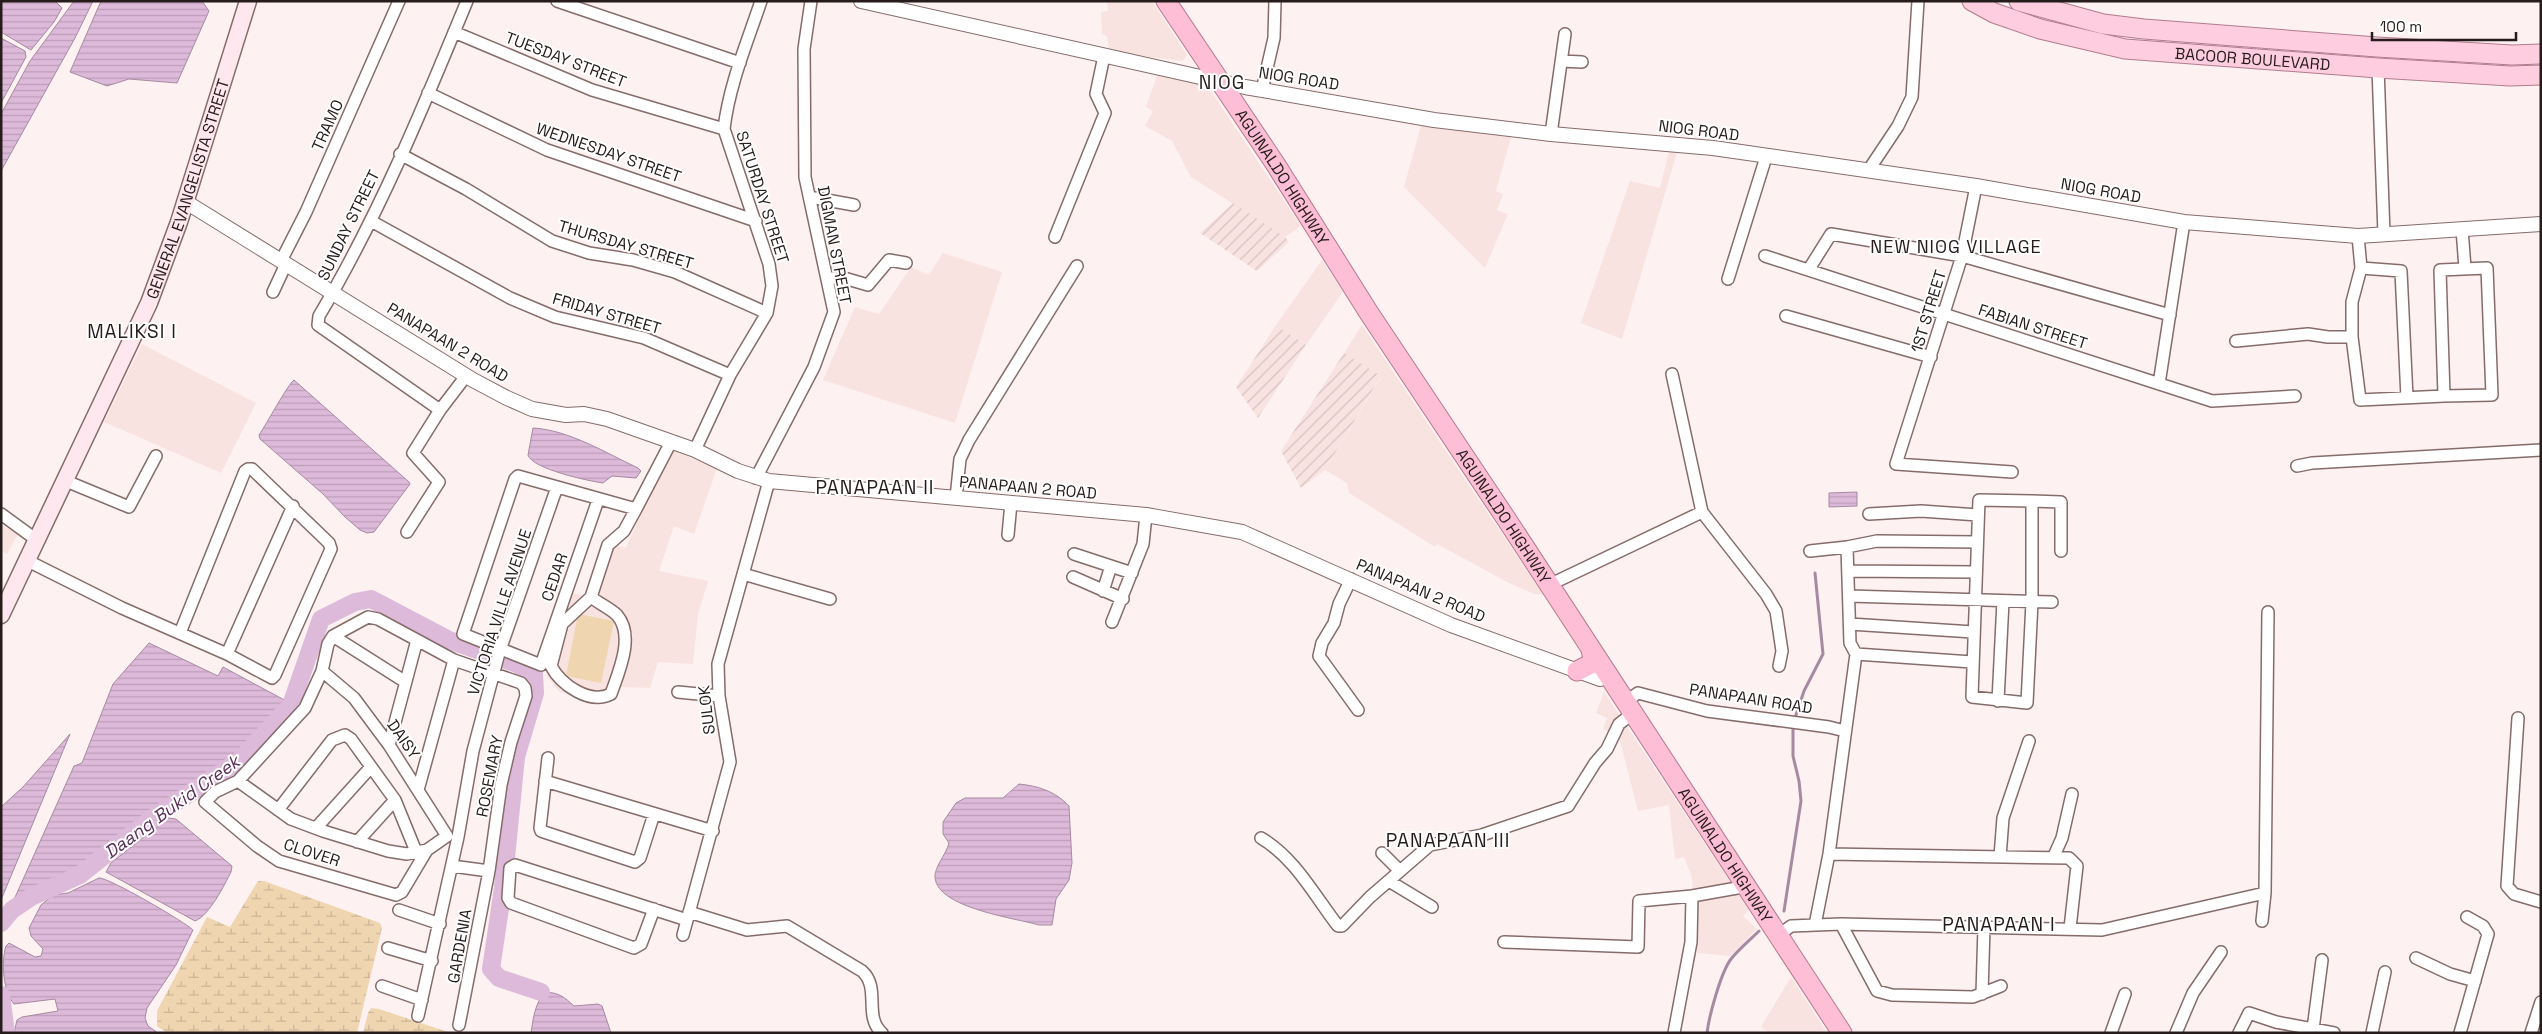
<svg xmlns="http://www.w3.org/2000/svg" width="2542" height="1034" viewBox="0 0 2542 1034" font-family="'Space Grotesk',sans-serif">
<defs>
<pattern id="industrial-furrows" width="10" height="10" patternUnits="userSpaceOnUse" patternTransform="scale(1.25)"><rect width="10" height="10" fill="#f9e3e1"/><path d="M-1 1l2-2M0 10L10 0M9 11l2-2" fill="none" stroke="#d5c2c0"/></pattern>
<pattern id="wetland-marsh" width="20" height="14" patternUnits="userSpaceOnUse" patternTransform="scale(1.25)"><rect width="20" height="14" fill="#efd5b0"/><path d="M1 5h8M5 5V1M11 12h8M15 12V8" fill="none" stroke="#cdb697"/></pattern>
<pattern id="water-rules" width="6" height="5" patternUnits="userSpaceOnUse" patternTransform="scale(1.25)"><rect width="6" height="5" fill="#ddb9da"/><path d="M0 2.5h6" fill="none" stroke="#be9eba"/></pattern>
</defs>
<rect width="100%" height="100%" fill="#fdf1f1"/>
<!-- built -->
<path fill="#f9e3e1" d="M1107,1H1152L1187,55L1183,61L1109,52L1107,36L1102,34L1101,12L1108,11Z
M1158,73L1206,84L1301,226L1285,237L1191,177L1172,141L1145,126L1153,111L1146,107Z
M1422,122L1512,134L1496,191L1503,194L1497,210L1508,214L1485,268L1404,187Z
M1670,147L1678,149L1622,339L1581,323L1630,181L1660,188Z
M943,253L1002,272L955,423L823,380L855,307L879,314L911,267L929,275Z
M1322,260L1343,292L1306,345L1276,325Z
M1362,325L1462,475L1544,595L1534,594L1507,582L1437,544L1435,547L1349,493L1347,483L1325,470L1381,377L1344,353Z
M142,344L256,403L221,473L104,422Z
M671,450L717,468L694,534L674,526L659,571L708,581L698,614L693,664L658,662L650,688L621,687L610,700L559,692L547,676L544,661L568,592L588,597L607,542L626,548L661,467Z
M1,525L18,534L7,554L1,551Z
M1604,692L1749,910L1743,916L1757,929L1730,956L1697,953L1692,878L1684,857L1675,859L1669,805L1638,811L1619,737L1603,729L1607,718L1596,713Z
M1791,977L1827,1033H1770L1761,1027Z"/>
<!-- industrial -->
<path fill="url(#industrial-furrows)" d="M1233,203L1285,237L1289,242L1257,271L1200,233Z
M1276,325L1306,345L1258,418L1236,387Z
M1344,353L1381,376L1325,470L1301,488L1281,451Z"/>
<!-- wetland -->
<path fill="url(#wetland-marsh)" d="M258,881H264L380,923L382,928L357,1033H167L157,1026V1011L207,917L230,927Z
M371,1008L379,1009L451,1033H363L368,1013Z"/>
<!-- pitch -->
<path fill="#efd5b0" d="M578,614L614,621L601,683L566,676Z"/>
<!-- water -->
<path fill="url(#water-rules)" stroke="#a68aa1" d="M1,1H55L62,8L54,22L31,50L1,32Z
M74,1H93L75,38L1,171V114L30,61Z
M101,1H202L209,11L177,83L129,79L107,86L70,72Z
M1,38L25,51L26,57L1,103Z
M294,380L409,482L410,484L374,532L367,533L360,530L345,517L323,494L260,439L259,435C266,425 288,384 294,380Z
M533,428C569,430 606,453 638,468L641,471L636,478L612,476L603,483C589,481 532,469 528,455Z
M1857,492V506L1829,507V493Z
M149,643L218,676L223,667L290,703L225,769L170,797L3,924L74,766L82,763L113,684Z
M70,734L1,900V807L23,787Z
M1019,784C1038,786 1055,791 1069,806L1072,863L1069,880L1056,899L1052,925H1039C1015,918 938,908 935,878C934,867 946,855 949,843L943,834V822L956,803L965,798H1003Z
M168,818L176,819L232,866L231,872C225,884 209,916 195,921L106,872L111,863Z
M99,878C108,877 185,922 193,930L176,965L147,1008L145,1018L148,1026L158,1033H14L17,1020L22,1017L58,1011L55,999L14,1004C3,992 1,961 6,946L9,943L35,957L41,956L43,949L31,936L29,928L41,905L53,895L68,893Z
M545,992C560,993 564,997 574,1006L598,1004L602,1006L611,1033H531C533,1019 535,1003 545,992Z"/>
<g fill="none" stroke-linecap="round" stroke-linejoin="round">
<!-- stream -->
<path stroke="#a68aa1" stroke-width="3" d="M1795,718L1804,691L1823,654L1815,573
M1784,911L1801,801L1799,781L1793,756V726
M1707,1033C1709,1016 1721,972 1731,959C1739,949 1750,940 1759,931"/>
<!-- river -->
<path stroke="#ddb9da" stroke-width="18" d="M1,923L12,910L31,897L80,875L151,819L240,760L291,705L321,619L355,602L371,599L449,640L517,664L534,674L535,693L516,757L503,888L491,969L499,978L541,992
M1,995L6,1033"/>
<!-- minor casing -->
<g stroke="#856c6a" stroke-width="14">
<path id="minor" d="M557,1L740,63
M454,32L592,90L724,129
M1562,61L1582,62
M2378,68L2384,234
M1262,90L1274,38L1275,1
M428,93L547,150L756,221
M1551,134L1565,34
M400,154L466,189L552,241L589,253L633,260L675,272L767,313
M1868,171L1898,126L1912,97L1918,1
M1976,186L1962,256L1896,464L2012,472
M810,197L854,205
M371,221L510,298L555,317L644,338L730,375
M2462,229L2465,268
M1055,237L1105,113L1096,94L1104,56
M1765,256L2212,401L2295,396
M281,261L306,212L399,1
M2361,268L2401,271L2407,398
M2487,268L2492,395L2444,396L2440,270Z
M1809,269L1831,234L1962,256L2170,315
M828,278H844L868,285L889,260L906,263
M1728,279L1766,157
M273,292L286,264
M1786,316L1931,357
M2352,337L2360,400L2444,396
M2236,341L2308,334L2328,337H2352V302L2361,268L2358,236
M1672,374L1702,512L1766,594L1776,611L1782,651L1779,666
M2159,384L2184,222
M440,410L318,325L319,316C378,217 423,108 467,1
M695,450L730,375L767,313L772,286L769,264L724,129C729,85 747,43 761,1
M2297,466L2312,463L2541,450
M756,478L814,367L834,312L805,177L804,49L811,1
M66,481L129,507L156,456
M956,498L960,459L969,440L1077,266
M598,500L541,665L463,634L515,479L518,476L636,509L671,442
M1979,500L2032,501V602L2027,703L1972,697Z
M2032,501L2061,502V551
M1,514L38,541
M1869,514L1921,511L1978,515
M407,532L439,482L413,453L440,410L466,376
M1008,535L1011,503
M1810,551L1847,547L1877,541L1977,542
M1074,554L1132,573
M28,561L122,608L227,654L272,678L275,675L331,549L329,543L252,469H248L245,471L180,633
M1848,571L1976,572
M743,574L830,599
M1073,577L1123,599
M1351,579L1339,604L1334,623L1322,643L1319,656L1358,710
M1549,585L1702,512
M1103,591L1111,566
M1849,596L2052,602
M591,597C598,603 610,608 617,615C635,636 619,671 611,694C590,705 561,685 551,666L562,624L591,597L608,545L624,531L636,509
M1112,622L1143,544L1146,515
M1850,624L1973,632
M333,636L404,681
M227,654L293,506
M1856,654L1972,662
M322,671L354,698L389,745L447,836
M678,692L719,696
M1998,701L2003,601
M1625,702L1638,693L1707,711L1829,727L1845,731
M2518,718L2507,886L2514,894L2541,902
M389,745L417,640
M548,758L540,828L541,831L635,862L640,858L654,814
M238,781L305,708L322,671L328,644L333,636L368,617L378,619L454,660L521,683L525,688L526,696L511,742L501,785L489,871L459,1025
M238,781L291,819L323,831L388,851L407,854L427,850L402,892L396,895L279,861L257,846L205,802L215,792Z
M545,781L713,831
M418,790L454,660
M278,810L332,740L345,735L351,739L395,800L417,854
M316,828L370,768
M1261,838C1295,858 1314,895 1338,926H1342L1370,897L1430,845L1482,835L1568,806L1595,763L1607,749L1619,724L1633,713
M357,842L395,800
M427,850L447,836
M1382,853L1400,871
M1829,854L2069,858L2077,866L2070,928
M2000,857L2003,818L2029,741
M2053,858L2062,838L2072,794
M452,866L489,871
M1389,881L1432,907
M654,909L641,944L634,948L511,903L508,898L510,868L515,865L687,920
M399,910L440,924
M689,912L747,930L787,926L862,971C881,988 863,1016 882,1033
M2262,921L2265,893L2268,612
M1841,924L1877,991L1892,995L1973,997L2001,986
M1815,925L1829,854L1856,654L1850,643L1847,547
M683,935L730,762L719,696L718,664L769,481
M1778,936L1791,926L1841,924L2102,930L2265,893
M1504,942L1638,947L1639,901L1692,896
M388,948L432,961
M2416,958L2450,974L2475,981
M382,986L422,1000
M1982,994L1984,927
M418,1016L458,837L473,751L499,653L557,487
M2313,1029L2322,960
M1674,1033L1691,942L1692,896L1737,888L1745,882
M2111,1033L2125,994
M2176,1033L2193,993L2221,952
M2239,1033L2249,1013L2276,1022L2334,1033
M2372,1033L2385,972
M2460,1033L2488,934L2483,926L2467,917
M2531,1033L2541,1002"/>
</g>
<!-- tertiary casing -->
<g stroke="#856c6a" stroke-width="16">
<path id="tertiary" d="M861,1L1245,87L1434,120L1551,134L1713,148L1976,186L2184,222L2358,236L2541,224
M186,202L473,380L507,398L532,409L566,415L584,414L607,419L695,450L738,471L769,481L1146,515L1242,532L1451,625L1600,679L1607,675"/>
</g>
<!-- secondary casing -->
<g stroke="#856c6a" stroke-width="19">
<g id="secondary">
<path id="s1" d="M1,615L149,303L179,222L248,1"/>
</g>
</g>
<!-- primary casing -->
<g stroke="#b27b8e" stroke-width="21">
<g id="primary">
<path id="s2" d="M1972,1L1994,13L2040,29L2125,49L2378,68L2510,76L2541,75"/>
<path d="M2019,1L2103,24L2144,29L2377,47L2512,55L2541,54"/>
</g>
</g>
<!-- trunk casing -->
<g stroke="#b27b8e" stroke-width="21">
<g id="trunk">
<path id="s3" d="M1166,1L1276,165L1369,313L1507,520L1842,1033"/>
<path d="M1577,671L1591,664L1593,658L1591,650"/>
</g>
</g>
<!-- minor -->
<use href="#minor" stroke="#fff" stroke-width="11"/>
<!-- tertiary -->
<use href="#tertiary" stroke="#fff" stroke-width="14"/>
<!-- secondary -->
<use href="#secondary" stroke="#fee7ef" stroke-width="16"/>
<!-- primary -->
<use href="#primary" stroke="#fecee0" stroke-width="19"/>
<!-- trunk -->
<use href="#trunk" stroke="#febed6" stroke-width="19"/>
</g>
<g text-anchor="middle" stroke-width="4" stroke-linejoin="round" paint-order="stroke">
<!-- street labels -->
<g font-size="16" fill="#261c1c" stroke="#fff">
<text transform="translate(566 59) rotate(21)" y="6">TUESDAY STREET</text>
<text dy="6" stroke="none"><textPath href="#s2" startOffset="289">BACOOR BOULEVARD</textPath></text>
<text transform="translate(1299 78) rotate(9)" y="6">NIOG ROAD</text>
<text transform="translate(327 125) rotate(-66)" y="6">TRAMO</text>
<text transform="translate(1699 130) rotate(7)" y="6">NIOG ROAD</text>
<text transform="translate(609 152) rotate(19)" y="6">WEDNESDAY STREET</text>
<text dy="6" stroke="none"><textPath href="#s3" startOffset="211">AGUINALDO HIGHWAY</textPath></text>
<text dy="6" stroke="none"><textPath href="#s1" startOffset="466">GENERAL EVANGELISTA STREET</textPath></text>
<text transform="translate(2101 190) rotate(10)" y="6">NIOG ROAD</text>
<text transform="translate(763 197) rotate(72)" y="6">SATURDAY STREET</text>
<text transform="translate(348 225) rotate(-64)" y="6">SUNDAY STREET</text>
<text transform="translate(626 244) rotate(16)" y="6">THURSDAY STREET</text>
<text transform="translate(835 245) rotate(79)" y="6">DIGMAN STREET</text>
<text transform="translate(1928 311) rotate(-73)" y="6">1ST STREET</text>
<text transform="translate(607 313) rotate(16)" y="6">FRIDAY STREET</text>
<text transform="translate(2033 326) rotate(18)" y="6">FABIAN STREET</text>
<text transform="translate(448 342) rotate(31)" y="6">PANAPAAN 2 ROAD</text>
<text transform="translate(1028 487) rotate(5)" y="6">PANAPAAN 2 ROAD</text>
<text dy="6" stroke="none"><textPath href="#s3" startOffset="616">AGUINALDO HIGHWAY</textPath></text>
<text transform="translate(554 577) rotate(-71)" y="6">CEDAR</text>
<text transform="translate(1421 590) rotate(23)" y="6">PANAPAAN 2 ROAD</text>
<text transform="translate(499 612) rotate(-72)" y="6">VICTORIA VILLE AVENUE</text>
<text transform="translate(1751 698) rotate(9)" y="6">PANAPAAN ROAD</text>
<text transform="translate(706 710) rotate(-97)" y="6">SULOK</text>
<text transform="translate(404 739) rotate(55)" y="6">DAISY</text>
<text transform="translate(489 776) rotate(-79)" y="6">ROSEMARY</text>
<text transform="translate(312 852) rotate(18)" y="6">CLOVER</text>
<text dy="6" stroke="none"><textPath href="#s3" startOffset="1021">AGUINALDO HIGHWAY</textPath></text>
<text transform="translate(459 946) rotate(-80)" y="6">GARDENIA</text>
</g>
<!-- neighbourhood labels -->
<g font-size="18" letter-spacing="1" fill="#261c1c" stroke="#fff">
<text x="1956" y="253">NEW NIOG VILLAGE</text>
</g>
<!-- water labels -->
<g font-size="18" font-style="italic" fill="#592d58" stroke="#fff">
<text transform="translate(172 807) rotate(-36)" y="6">Daang Bukid Creek</text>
</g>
<!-- quarter labels -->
<g font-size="19" letter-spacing="1" fill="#261c1c" stroke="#fff">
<text x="1222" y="89">NIOG</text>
<text x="132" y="338">MALIKSI I</text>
<text x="875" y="494">PANAPAAN II</text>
<text x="1448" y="847">PANAPAAN III</text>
<text x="1999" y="931">PANAPAAN I</text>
</g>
</g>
<!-- border -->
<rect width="2542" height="1034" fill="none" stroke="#261c1c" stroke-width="5"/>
<!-- scale -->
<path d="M2372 32v8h144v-8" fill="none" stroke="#261c1c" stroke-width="2.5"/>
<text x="2380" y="32" font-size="15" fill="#261c1c" stroke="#ffffff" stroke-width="4" paint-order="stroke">100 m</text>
</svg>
